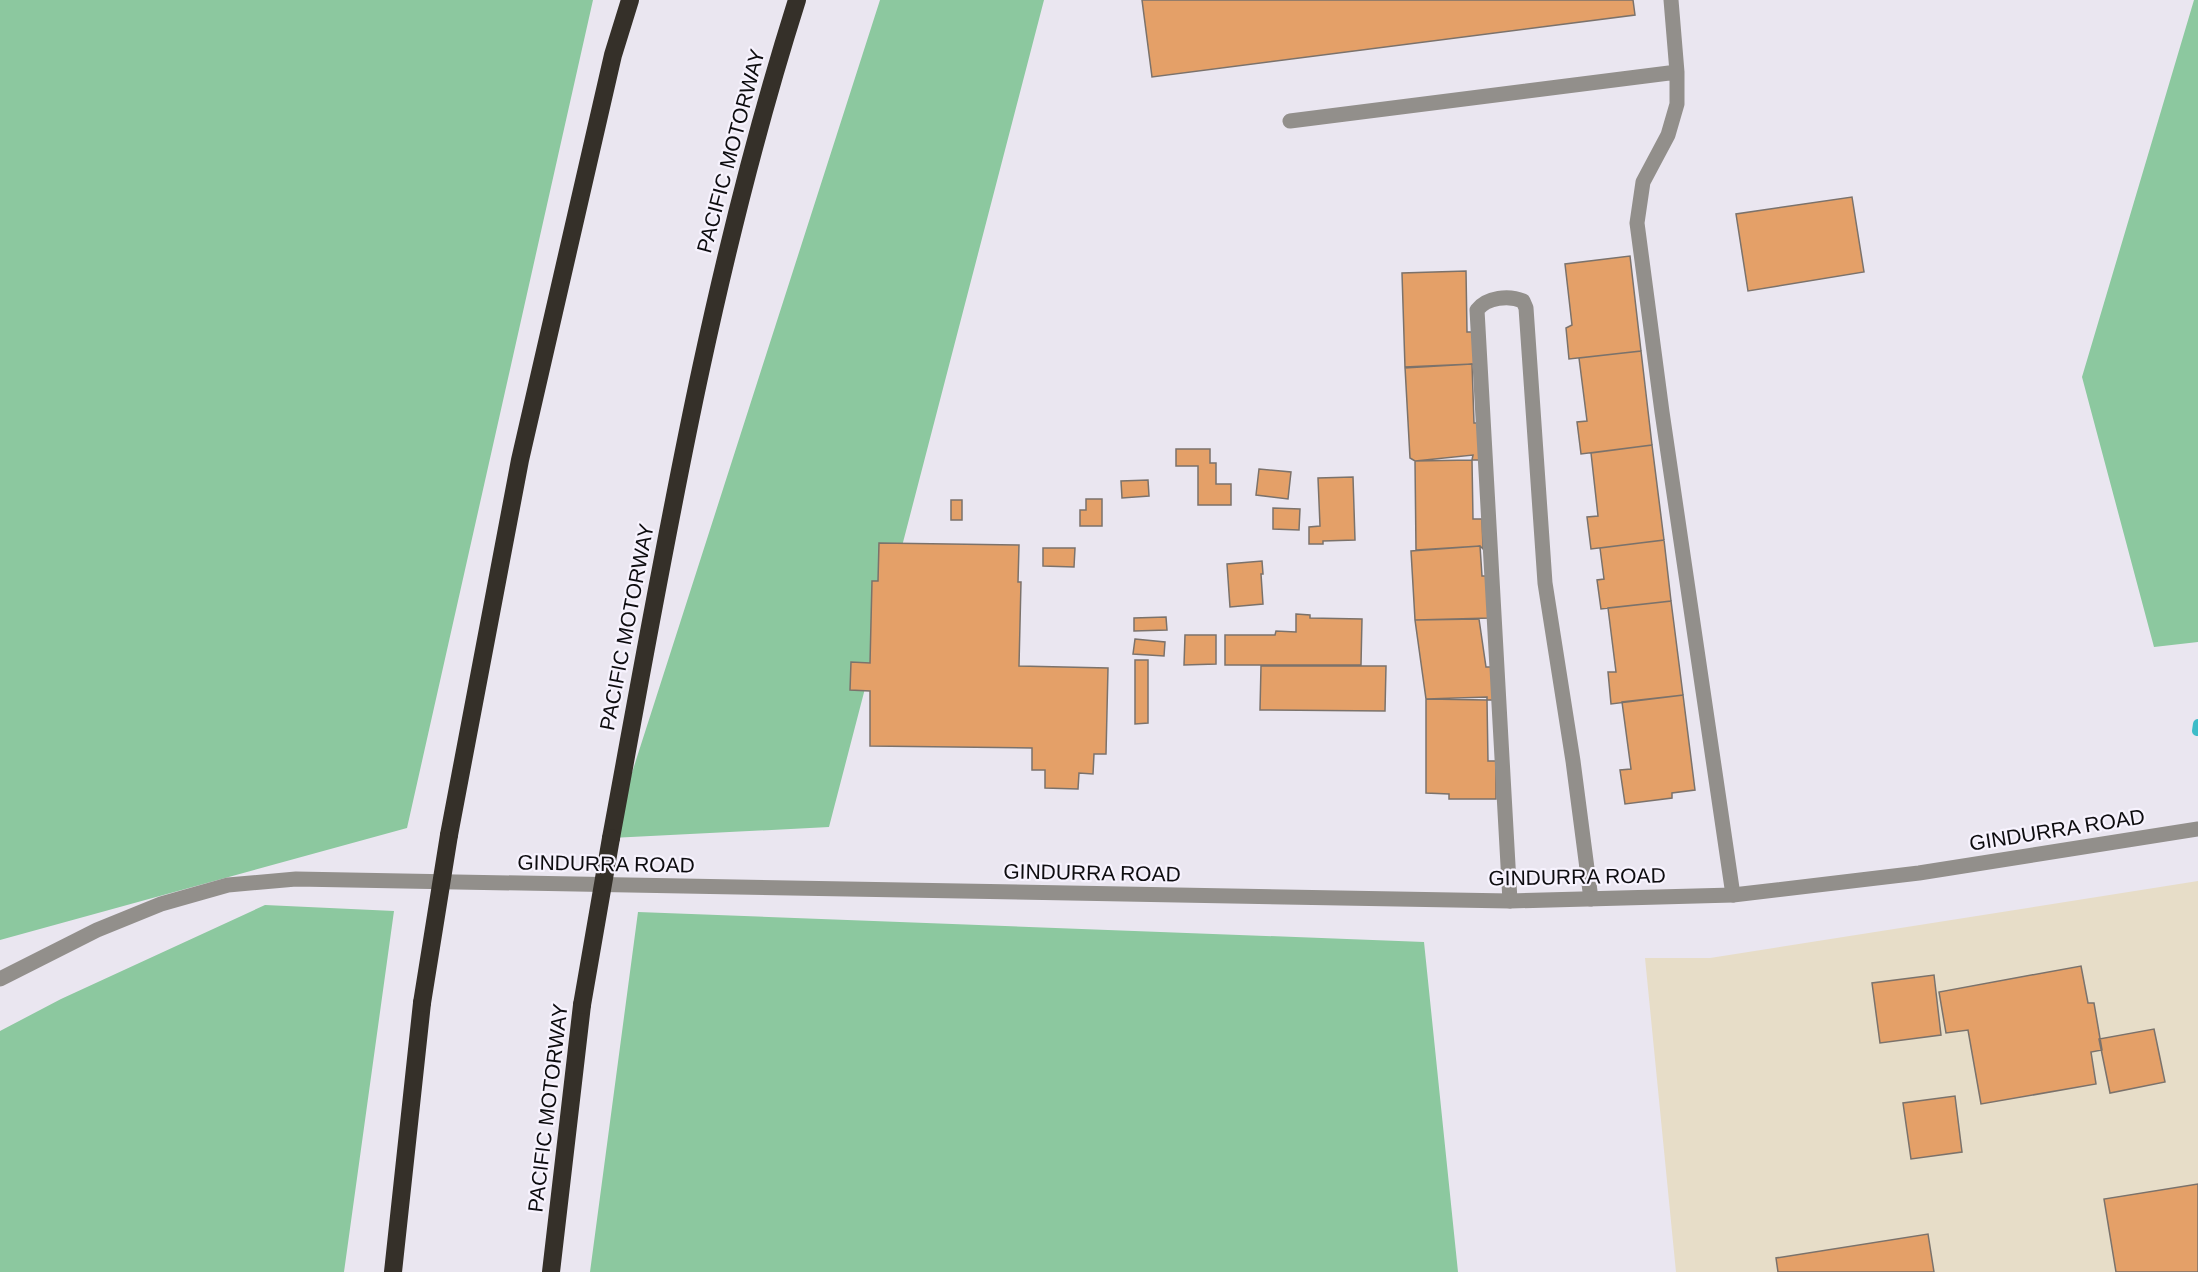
<svg xmlns="http://www.w3.org/2000/svg" width="2198" height="1272" viewBox="0 0 2198 1272" font-family="Helvetica,sans-serif">
<rect width="100%" height="100%" fill="#eae6f0"/>
<!-- industrial -->
<path fill="#e7ddc8" d="M2198,881V1272H1676L1645,958H1710Z"/>
<!-- green -->
<path fill="#8cc89f" d="M0,0H593L407,828L0,940Z
M880,0H1044L829,827L611,838Z
M2194,0H2198V642L2154,647L2082,377Z
M265,905L394,911L344,1272H0V1031L61,999Z
M638,912L1424,942L1458,1272H590Z"/>
<g fill="none" stroke-linecap="round" stroke-linejoin="round">
<!-- stream -->
<path stroke="#3dbcc8" stroke-width="10" d="M2197,731L2198,724"/>
</g>
<!-- building -->
<path fill="#e4a068" stroke="#7b726b" stroke-width="1.5" d="M1142,0H1633L1635,15L1152,77Z
M1852,197L1864,272L1748,291L1736,214Z
M1630,256L1641,351L1569,359L1566,328L1572,325L1565,264Z
M1466,271L1467,332H1478V366L1472,364L1405,368L1402,273Z
M1641,351L1652,445L1581,454L1577,422L1587,421L1579,358Z
M1472,364L1474,423H1482L1483,460H1472L1473,455L1415,461L1410,458L1405,367Z
M1652,445L1664,540L1591,549L1587,517L1598,516L1591,453Z
M1176,449H1210V463H1216V484H1231V505H1198V466H1176Z
M1472,460L1473,519H1482L1483,549L1480,546L1416,550L1415,461Z
M1259,469L1291,472L1288,499L1256,495Z
M1353,477L1355,540L1323,541V544H1309V527L1320,526L1318,478Z
M1148,480L1149,496L1122,498L1121,481Z
M1086,499H1102V526H1080V510H1086Z
M951,500H962V520H951Z
M1273,508L1300,509L1299,530L1273,529Z
M1664,540L1671,601L1601,609L1597,580L1604,579L1600,548Z
M879,543L1019,545L1018,582H1021L1019,666L1108,668L1106,754H1094L1093,774L1079,773L1078,789L1045,788V770H1032V748L870,746V691L850,690L851,662L870,663L872,581H878Z
M1480,546L1482,576H1489L1491,618L1415,620L1411,551Z
M1043,548H1075L1074,567L1043,566Z
M1262,561L1263,574H1261L1263,604L1230,607L1227,564Z
M1671,601L1683,695L1611,704L1608,672H1616L1608,608Z
M1296,614L1310,615V618L1362,619L1361,665H1225V635H1275L1276,631L1296,632Z
M1166,617L1167,630L1134,631V618Z
M1479,619L1486,667H1494L1495,700H1487V697L1426,699L1415,620Z
M1185,635H1216V664L1184,665Z
M1135,639L1165,642L1164,656L1133,654Z
M1135,660H1148V723L1135,724Z
M1261,666H1386L1385,711L1260,710Z
M1683,695L1695,790L1672,793V798L1625,804L1620,770L1631,769L1622,702Z
M1426,699L1487,700L1488,761H1496V799H1449V794L1426,793Z
M2081,966L2088,1003H2094L2102,1050L2091,1052L2096,1084L1981,1104L1968,1030L1946,1033L1939,992Z
M1934,975L1941,1035L1880,1043L1872,983Z
M2154,1029L2165,1082L2110,1093L2099,1039Z
M1955,1096L1962,1152L1911,1159L1903,1103Z
M2198,1184V1272H2116L2104,1199Z
M1928,1234L1934,1272H1778L1776,1258Z"/>
<g fill="none" stroke-linecap="round" stroke-linejoin="round">
<!-- service -->
<path stroke="#928f8b" stroke-width="15" d="M1671,0L1677,72
M1290,121L1677,72V104L1668,135L1643,182L1637,223L1662,412L1733,895
M1510,901L1477,310C1487,297 1509,295 1523,301L1526,308L1545,583L1573,761L1591,899"/>
<!-- minor -->
<path stroke="#928f8b" stroke-width="15" d="M0,979L97,930L161,904L228,885L296,879L1510,901L1733,895L1919,873L2198,829"/>
<!-- motorway -->
<path stroke="#353029" stroke-width="18" d="M449,835L520,460L613,55L630,0
M611,838C663,557 710,274 797,0
M393,1272L422,1003
M551,1272L582,1005"/>
<!-- motorway-bridge -->
<path stroke="#353029" stroke-width="18" d="M422,1003L449,835
M582,1005L611,838"/>
</g>
<g text-anchor="middle" stroke-width="4.5" stroke-linejoin="round" paint-order="stroke">
<!-- street labels -->
<g font-size="21" fill="#0d0c0f" stroke="#f7f3fe">
<text transform="translate(731 151) rotate(-75)" y="7">PACIFIC MOTORWAY</text>
<text transform="translate(627 627) rotate(-79)" y="7">PACIFIC MOTORWAY</text>
<text transform="translate(2057 830) rotate(-9)" y="7">GINDURRA ROAD</text>
<text transform="translate(606 864) rotate(1)" y="7">GINDURRA ROAD</text>
<text transform="translate(1092 873) rotate(1)" y="7">GINDURRA ROAD</text>
<text transform="translate(1577 877) rotate(-1)" y="7">GINDURRA ROAD</text>
<text transform="translate(548 1108) rotate(-83)" y="7">PACIFIC MOTORWAY</text>
</g>
</g>
</svg>
